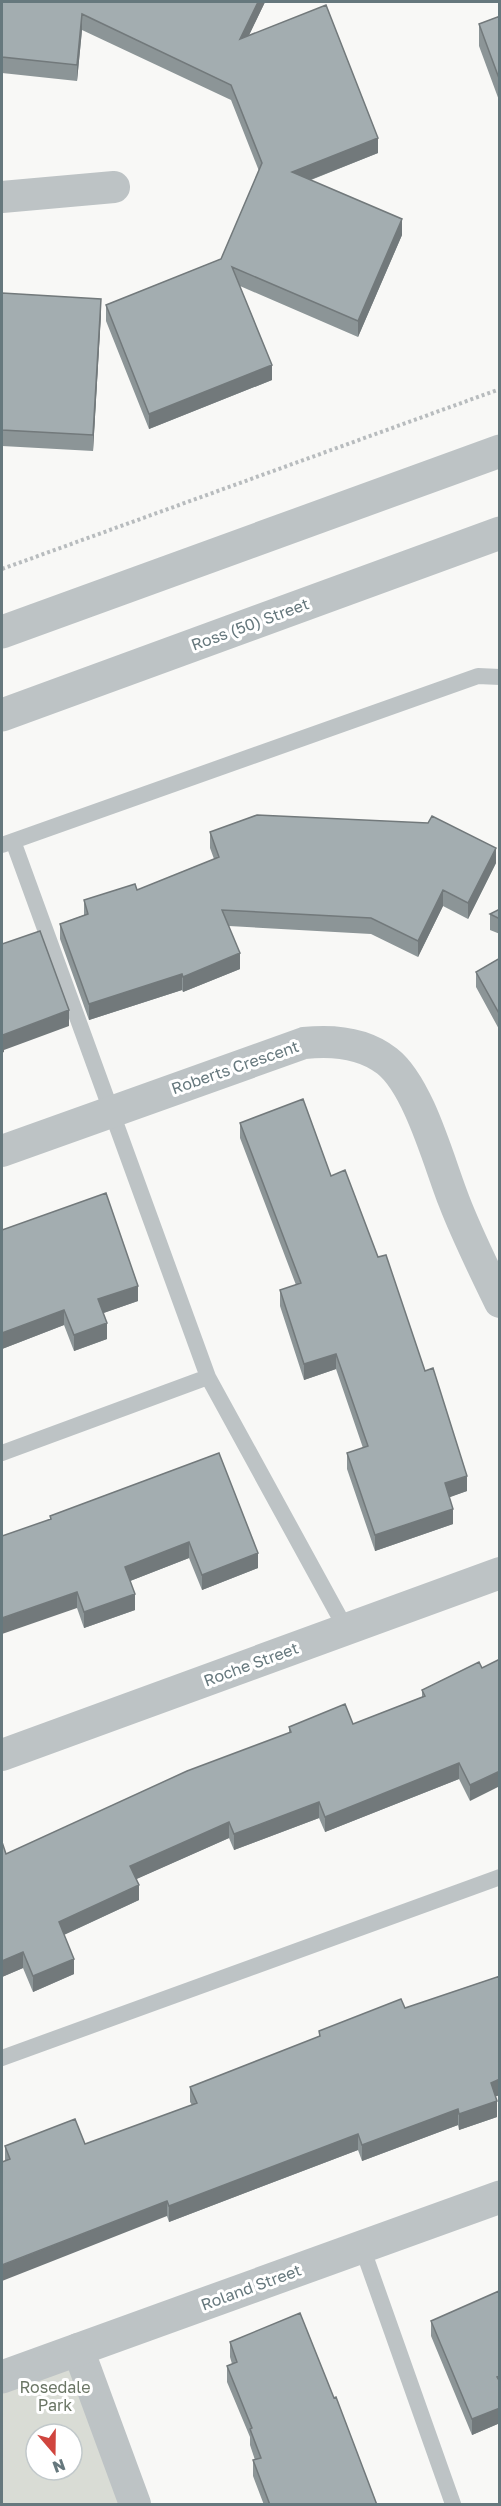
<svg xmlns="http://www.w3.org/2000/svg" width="501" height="2506" viewBox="0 0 501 2506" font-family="'Golos Text',sans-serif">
<rect width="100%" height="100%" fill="#f8f8f6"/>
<!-- green -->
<path fill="#d9dcd5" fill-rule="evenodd" d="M78,2349L136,2504H2V2377ZM36,2434H72V2470H36Z"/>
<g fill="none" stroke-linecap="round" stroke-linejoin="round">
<!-- path -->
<path stroke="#b8bcbe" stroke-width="4" stroke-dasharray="3 3" stroke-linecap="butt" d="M2,569L500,389"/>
<!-- service -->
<path stroke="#bdc3c5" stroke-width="16" d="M13,841L208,1377L346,1629
M2,845L478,676L500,677
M2,1453L208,1377
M2,2058L500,1877
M362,2247L453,2504"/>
<!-- minor -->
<path stroke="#bdc3c5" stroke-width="32" d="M2,197L114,187
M2,1151L304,1043C332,1040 364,1043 387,1061C419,1086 439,1163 454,1201C467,1235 484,1269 500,1302
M2,1755L500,1573
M78,2349L135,2504"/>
<!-- tertiary -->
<path stroke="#bdc3c5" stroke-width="33" d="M2,632L500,451
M2,715L500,533
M2,2377L500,2197"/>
</g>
<!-- wall -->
<path fill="#8c9597" d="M2,2H265L249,35L378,153L311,180L402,235L358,337L240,286L272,380L149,429L106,321V305L221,259L259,171L231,100L82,30L77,81L2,73Z
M500,16V103L479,46V24Z
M2,293L101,314L93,451L2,446Z
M210,832L496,863L468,919L443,906L418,957L371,934L229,926L240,969L183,992L182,990L89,1020L60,939V924L84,915V900L137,890L214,859L210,848Z
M500,909V934L490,930V914Z
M500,958V1031L476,987V972Z
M240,1123L331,1176L378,1257L425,1371L467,1491L449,1497L453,1524L375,1551L347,1469V1453L363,1448L336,1369L304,1380L280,1306V1290L296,1285L240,1138Z
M2,1230L138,1301L103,1313L107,1339L74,1351L64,1325L2,1349Z
M219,1453L258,1568L202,1590L189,1558L130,1581L135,1610L84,1628L77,1608L50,1519V1516Z
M479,1662L470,1801L459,1779L325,1832L319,1818L234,1850L229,1838L136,1879L139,1900L64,1935L74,1974L33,1992L23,1968L2,1977V1842L6,1854L289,1733V1727L353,1724L422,1697V1690Z
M500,1976V2095L495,2096L497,2117L459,2130L458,2125L362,2161L358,2150L169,2222L167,2216L5,2161V2146L85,2144L192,2105L190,2102V2087L319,2037V2031L405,2008Z
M500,2293V2423L472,2435L431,2336V2321Z
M230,2342L377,2505H264L253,2476V2460H255L250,2445V2437L227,2382V2366L232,2364L230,2357Z"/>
<!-- shaded-wall -->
<path fill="#72797b" d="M258,2H265L240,54V39Z
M82,14V30L77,81V65Z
M378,138V153L292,187V172Z
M402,219V235L358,337V321Z
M101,299V314L93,451V435Z
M272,365V380L149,429V414Z
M496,848V863L468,919V903Z
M443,890V906L418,957V941Z
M240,953V969L183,992V977Z
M182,974V990L89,1020V1004Z
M69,1010V1026L4,1050V1052L2,1053V1038L3,1035Z
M138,1286V1301L98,1315V1299Z
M64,1310V1325L2,1349V1333Z
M107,1323V1339L74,1351V1335Z
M336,1354V1369L304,1380V1364Z
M467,1476V1491L445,1499V1483Z
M453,1509V1524L375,1551V1535Z
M189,1542V1558L125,1583V1567Z
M258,1553V1568L202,1590V1575Z
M77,1592V1608L2,1634V1618Z
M135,1594V1610L84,1628V1612Z
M459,1763V1779L325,1832V1817Z
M500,1771V1786L470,1801V1785Z
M319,1802V1818L234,1850V1834Z
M229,1822V1838L130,1882V1866Z
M139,1885V1900L59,1937V1922Z
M23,1952V1968L2,1977V1961Z
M74,1959V1974L33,1992V1976Z
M500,2079V2095L491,2098V2083Z
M497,2101V2117L459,2130V2114Z
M458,2109V2125L362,2161V2145Z
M358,2134V2150L169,2222V2206Z
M167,2201V2216L2,2281V2265Z
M500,2408V2423L472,2435V2419Z"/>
<!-- building -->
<path fill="#a3adb0" stroke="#72797b" stroke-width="1.5" d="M2,2H258L240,39L326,5L378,138L292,172L402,219L358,321L232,267L272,365L149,414L106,305L221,259L262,163L231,85L82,14L77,65L2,57Z
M500,16V81L479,24Z
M2,293L101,299L93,435L2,430Z
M257,815L428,823L432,816L496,848L468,903L443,890L418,941L371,918L222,910L240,953L183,977L182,974L89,1004L60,924L88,914L84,900L135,884L137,890L219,857L210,832Z
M500,909V919L490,914Z
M40,931L69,1010L3,1035L4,1037L2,1038V944Z
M500,958V1015L476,972Z
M303,1099L331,1176L345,1170L378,1257L386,1255L425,1371L433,1368L467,1476L445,1483L453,1509L375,1535L347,1453L368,1446L336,1354L304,1364L280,1290L301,1283L240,1123Z
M106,1193L138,1286L98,1299L107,1323L74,1335L64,1310L2,1333V1230Z
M219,1453L258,1553L202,1575L189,1542L125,1567L135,1594L84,1612L77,1592L2,1618V1536L51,1519L50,1516Z
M500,1659V1771L470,1785L459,1763L325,1817L319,1802L234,1834L229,1822L130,1866L139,1885L59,1922L74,1959L33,1976L23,1952L2,1961V1842L6,1854L187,1771L291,1732L289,1727L345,1704L353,1724L425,1696L422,1690L479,1662L482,1668Z
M500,1976V2079L491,2083L497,2101L459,2114L458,2109L362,2145L358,2134L169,2206L167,2201L2,2265V2162L10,2159L5,2146L75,2119L85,2144L197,2103L190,2087L320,2036L319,2031L401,1999L405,2008Z
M499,2291L500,2376L497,2377L500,2382V2408L472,2419L431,2321Z
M300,2313L334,2398L336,2397L377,2505H270L253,2460L261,2458L250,2429L252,2428L227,2366L237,2362L230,2342Z"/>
<g text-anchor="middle" stroke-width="6" stroke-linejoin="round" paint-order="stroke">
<!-- street labels -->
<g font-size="16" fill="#66787d" stroke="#fff">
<text transform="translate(250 624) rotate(-20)" y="6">Ross (50) Street</text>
<text transform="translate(235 1067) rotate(-19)" y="6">Roberts Crescent</text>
<text transform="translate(251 1664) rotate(-20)" y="6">Roche Street</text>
<text transform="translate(251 2287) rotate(-20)" y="6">Roland Street</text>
</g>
<!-- park labels -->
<g font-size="16" fill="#6b7665" stroke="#fff">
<text x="55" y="2393">Rosedale<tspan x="55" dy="18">Park</tspan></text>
</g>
</g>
<!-- border -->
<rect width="501" height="2506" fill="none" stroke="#66787d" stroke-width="6"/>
<!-- north arrow -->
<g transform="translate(54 2452) rotate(160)"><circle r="28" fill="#ffffff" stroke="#c2c9cb" stroke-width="1.5"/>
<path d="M0-4.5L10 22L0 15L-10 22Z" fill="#d0453e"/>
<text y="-9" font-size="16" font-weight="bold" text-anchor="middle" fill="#66787d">N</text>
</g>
</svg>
